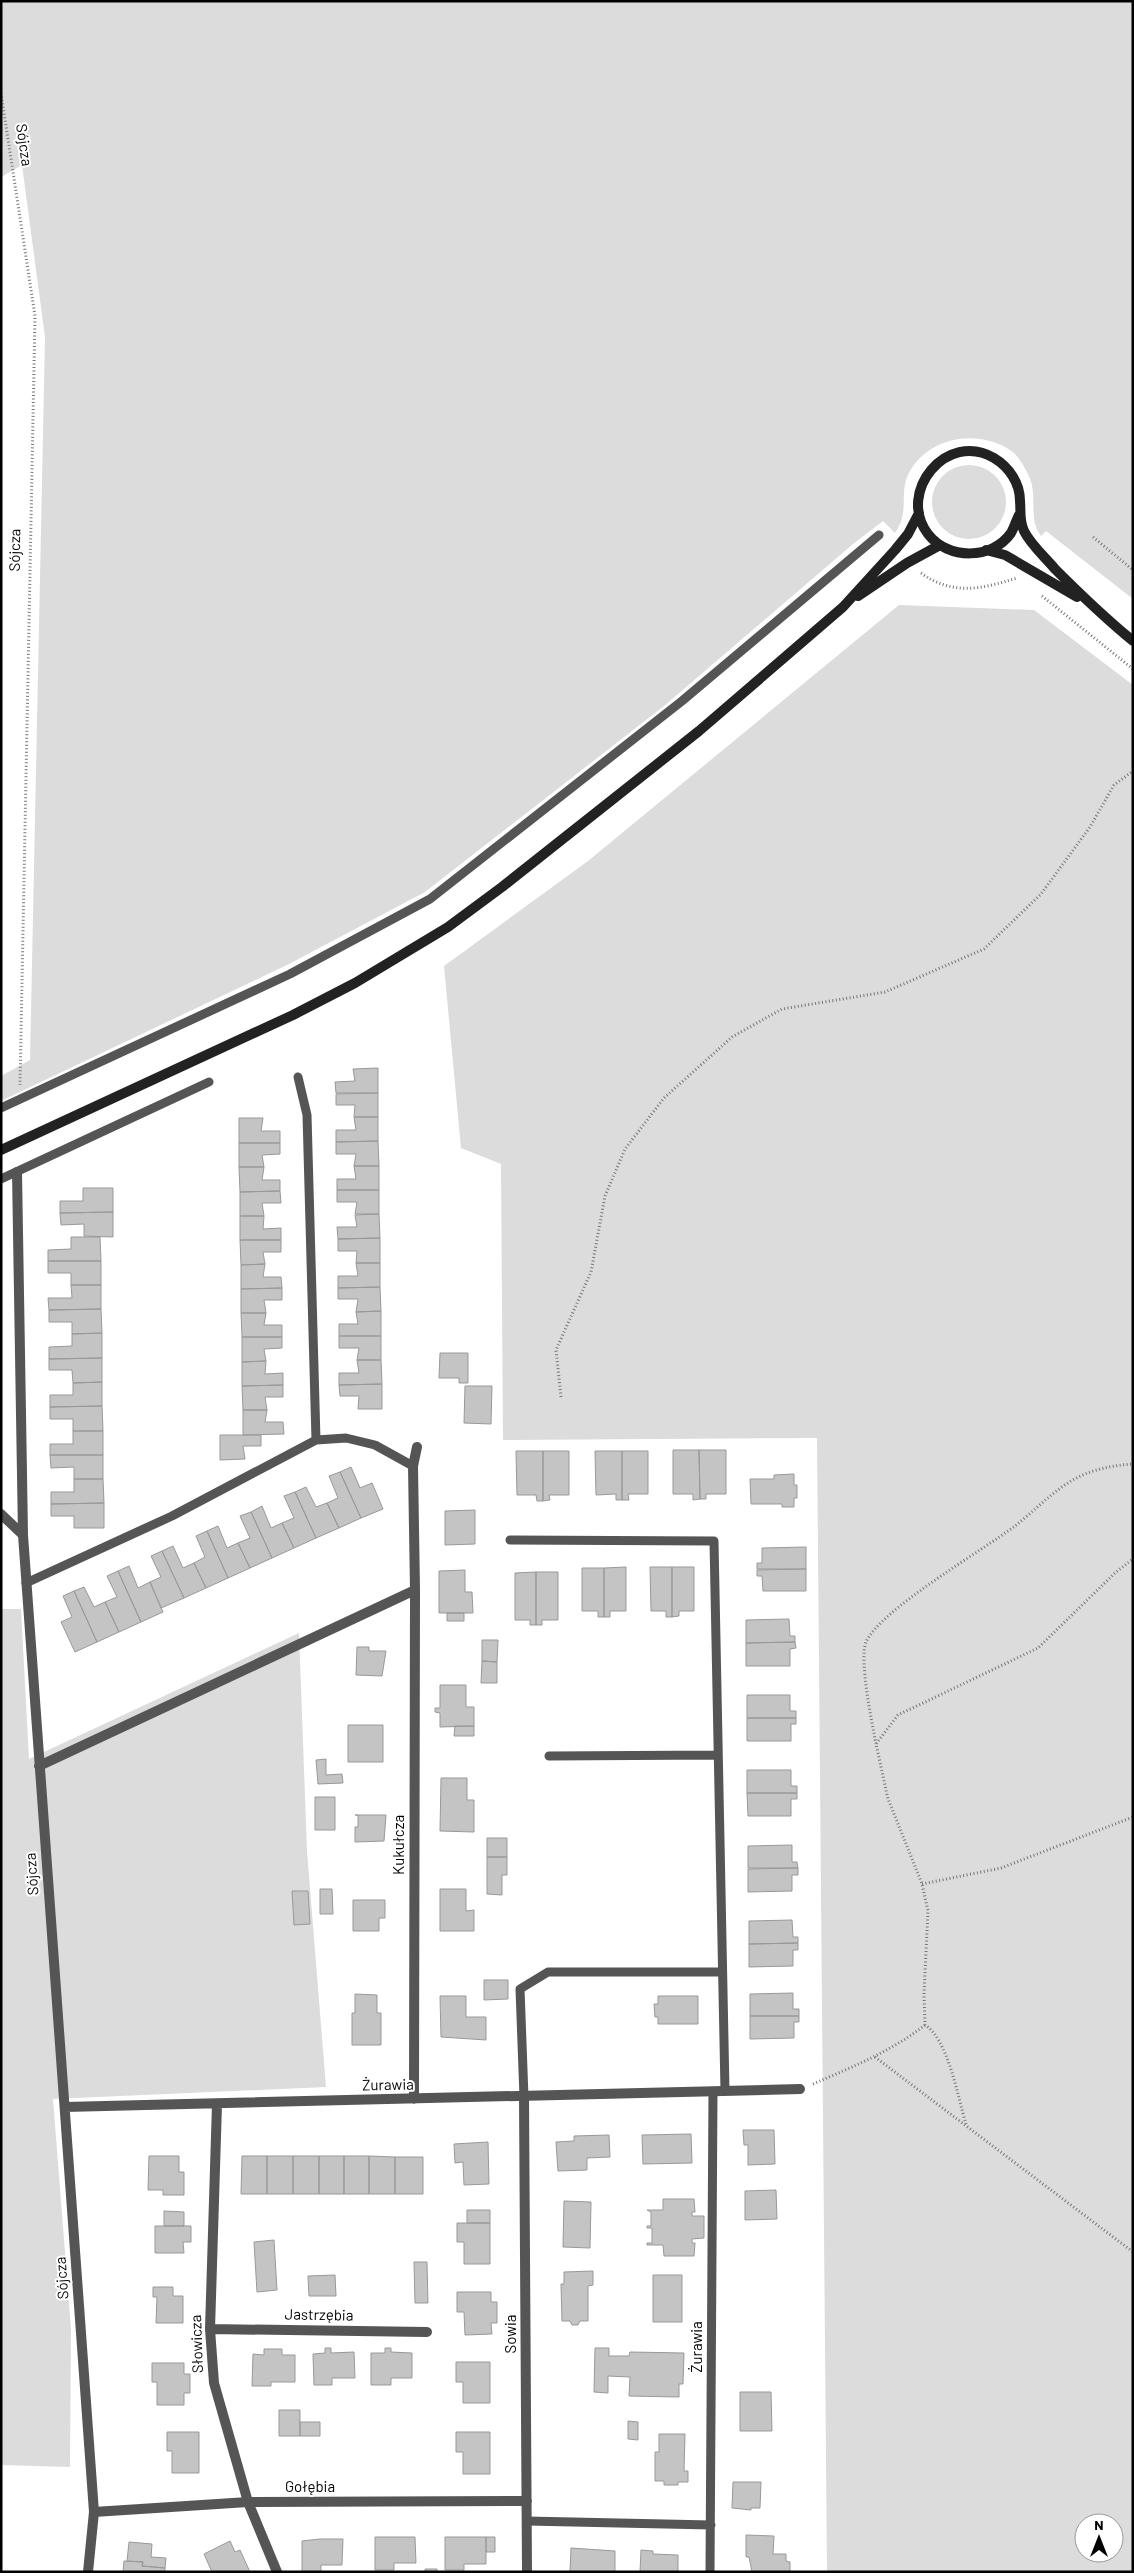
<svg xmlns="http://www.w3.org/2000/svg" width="1134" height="2573" viewBox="0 0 1134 2573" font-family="Barlow,sans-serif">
<rect width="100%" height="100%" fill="#fff"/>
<!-- green -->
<path fill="#dcdcdc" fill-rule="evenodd" d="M1,1H1133V599L1046,531L1041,536C1027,518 1039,495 1028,474C1024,466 1018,455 1010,450C977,428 926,437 908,475C899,495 910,511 895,533L883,521L853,544L664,706L425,892L289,964L1,1101V1076L30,1060L45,337L22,165L1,177Z
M932 502a37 37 0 1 1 74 0a37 37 0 1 1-74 0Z
M899,605L1034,610L1133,685V2572H827L817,1438L503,1440L501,1164L461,1148L444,966L588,861ZM1084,2523H1114V2553H1084Z
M1,1609H21L29,1759L299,1633L307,1851L326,2087L53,2099L71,2329L70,2467L1,2465Z"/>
<!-- building -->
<path fill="#c4c4c4" stroke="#999" d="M378,1068V1093H336L335,1082L355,1081L353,1069Z
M378,1093V1117H354L355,1105H336V1094Z
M354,1117H378V1141L336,1142V1130H356Z
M239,1118H263L261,1131H280V1143H239Z
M378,1141L379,1166H354L356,1154H336V1142Z
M239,1143H280V1154L262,1155L264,1167H239Z
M354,1166H379V1190H337V1179H356Z
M239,1167H264L262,1180H280V1191L240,1192Z
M83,1188H113V1212L60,1213V1201H83Z
M337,1190H379V1214H355L357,1202H337Z
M280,1191L281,1203H262L264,1216H240V1192Z
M113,1212V1237L84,1236V1224L61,1225L60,1213Z
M379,1214L380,1238L338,1239L337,1227H357L355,1215Z
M240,1216H264L263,1229L281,1228V1240H240Z
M71,1237H100L101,1261H48V1250L71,1249Z
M380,1238V1263H356L357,1251H338V1239Z
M240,1240H281V1252H263L265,1264L241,1265Z
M48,1261H101V1285H71V1273H48Z
M356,1263H380V1287L338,1288V1276H358Z
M265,1264L263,1277H281L282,1288L241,1289V1265Z
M71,1285H101V1309L49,1310L48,1298H72Z
M380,1287L381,1311L356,1312L358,1299H338V1288Z
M282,1288V1300H264L266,1313H241V1289Z
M101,1309L102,1333L72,1334V1322H49V1310Z
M381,1311V1336H339V1324H358L356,1312Z
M241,1313H266L264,1325H282V1337H242Z
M102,1333V1358L49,1359V1347L72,1346V1334Z
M339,1336H381V1360H357L359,1348H339Z
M242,1337H282V1348L264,1349L266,1361L242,1362Z
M440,1353H468V1383H459V1378H439Z
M102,1358V1382L73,1383L72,1370H49V1359Z
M357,1360H381L382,1384L339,1385V1373H359Z
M266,1361L265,1374L283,1373V1385L242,1386V1362Z
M102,1382V1406L50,1407V1395H73V1383Z
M382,1384V1409H358L359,1396H340L339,1385Z
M283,1385V1397H265L267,1410H243L242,1386Z
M465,1386H492L491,1424L464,1423Z
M102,1406L103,1431H73V1419H50V1407Z
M243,1410H267L265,1422H283L284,1434L243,1435Z
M73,1431H103V1455H50V1444H73Z
M220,1435H261V1446H243L245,1459L220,1460Z
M673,1450H699L700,1499L693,1500V1494H673Z
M699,1450H726V1494H706V1499H700Z
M516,1451H543V1501H537L536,1495H517Z
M543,1451H569V1495H549L550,1500L543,1501Z
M595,1451H622V1500H616V1494L596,1495Z
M622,1451H648V1494H628L629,1500H622Z
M50,1455H103V1479H74V1467L51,1468Z
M351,1467L360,1488L372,1483L383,1509L361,1518L340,1472Z
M340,1472L361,1518L339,1528L327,1503L338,1498L329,1476Z
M794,1474V1485H797V1498H794V1507H782V1504H751L750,1479H774V1475Z
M74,1479H103L104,1503L51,1504V1492H74Z
M306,1487L316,1507L327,1503L339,1528L316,1538L295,1492Z
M295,1492L316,1538L294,1548L282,1523L294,1518L284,1496Z
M104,1503V1528H74V1516H51V1504Z
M262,1506L271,1528L282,1523L294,1548L272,1558L251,1512Z
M475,1510V1544L445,1545V1511Z
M251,1512L272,1558L250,1568L238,1543L250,1538L240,1516Z
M218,1526L227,1548L238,1543L250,1568L228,1578L207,1531Z
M207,1531L228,1578L206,1588L194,1563L205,1557L196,1536Z
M173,1546L183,1568L194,1563L206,1588L184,1598L162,1551Z
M806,1547V1569H757V1563H762V1548Z
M162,1551L184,1598L161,1608L150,1582L161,1577L151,1556Z
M129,1566L138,1588L150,1582L163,1612L141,1622L118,1571Z
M626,1567V1611H610V1617H604V1568Z
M650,1567H672V1617H666V1611H651Z
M672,1567H694V1611H679V1616L672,1617Z
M582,1568H604V1617H598V1611H582Z
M806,1569V1591H763L762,1576H757V1570Z
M465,1570V1592H472L473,1613H439V1571Z
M118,1571L141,1622L119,1632L105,1602L117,1597L107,1576Z
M536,1572H558V1620H542V1625H536Z
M536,1572V1625H530V1620H515V1573Z
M84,1587L94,1607L105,1602L119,1632L97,1642L74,1591Z
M74,1591L97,1642L75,1652L61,1622L72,1617L63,1596Z
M447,1613H464V1621H447Z
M789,1619L790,1636H795V1642L746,1643V1620Z
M482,1640H498L497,1662L482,1661Z
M795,1642L796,1648L790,1649V1666H746V1643Z
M357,1647H369V1651H386L382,1676L356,1675Z
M482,1661L497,1662V1683H481Z
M440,1685H466V1707H474V1726L440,1727V1713L435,1712V1708H440Z
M747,1695H790V1711H796V1718H747Z
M747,1718H796V1724H791V1741H747Z
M348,1725H383V1762H348Z
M455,1726H474V1736H454Z
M326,1759V1775L342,1774L343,1783L318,1784L316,1760Z
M747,1770H791V1786H797V1793H747Z
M441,1778H467V1800H474V1832L440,1831Z
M747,1793H797V1799H791V1816H748Z
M315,1797H335V1830H315Z
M355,1815H386L384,1841L355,1842V1827H358V1815Z
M487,1838H507V1857H487Z
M792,1845V1862H797L798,1868H748V1846Z
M487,1857H507V1875H502V1895L487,1894Z
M798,1868V1875H792V1891L748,1892V1869Z
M320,1889H332L333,1914H320Z
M440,1889H466V1911L474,1910V1931H440Z
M292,1891H308L310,1924L294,1925Z
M353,1900H385V1918H379V1931H353Z
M792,1920L793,1937H798V1943L749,1944V1921Z
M798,1943V1950H793V1966L749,1967V1944Z
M484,1980H508V1999L484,2000Z
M793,1993V2009H799V2016H750V1994Z
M355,1994L377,1995V2013H381V2045H352V2013H355Z
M440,1996H466V2017H486V2040L441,2037Z
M658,1996H698V2024H658V2017H655L654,2004H658Z
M750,2016H799V2022H794V2038L750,2039Z
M743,2130H774L775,2164L748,2165V2145H744Z
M691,2134L692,2163L643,2164L642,2135Z
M609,2135L610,2157L587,2158V2170L558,2171L556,2142L574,2141V2136Z
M488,2142L489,2184L464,2185L463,2162L455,2163L454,2144Z
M149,2156H179V2172H184V2195H163V2190H148Z
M242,2156H267V2194H241Z
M267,2156H293V2194H267Z
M293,2156H319V2194H293Z
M319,2156H344V2194H319Z
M344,2156H369V2194H344Z
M369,2156L395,2157V2194H369Z
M395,2157H423V2194H395Z
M776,2190L777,2219L745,2220V2191Z
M663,2199H694L695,2212H692V2216H704V2238L692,2239V2243H695L694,2256H664L663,2245H647V2243H652V2228H647V2226H651V2212L647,2210H663Z
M564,2201L591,2202L590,2248L563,2247Z
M467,2210H490V2223H467Z
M164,2211L184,2212V2226H164Z
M457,2223H490V2264H464V2242H457Z
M155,2226H191V2242H183L184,2253H155Z
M274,2240L277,2290L257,2292L254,2242Z
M414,2262H427L428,2303H415Z
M593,2271V2285L588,2286V2321H580L578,2325H572L570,2321H562L561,2284H564V2272Z
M335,2275L336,2296H309L308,2276Z
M653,2275H682V2322H653Z
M153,2287H173V2296H183V2323H156L157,2297H153Z
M457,2292H491V2302H497V2323H491L492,2334L465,2335L464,2312H457Z
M325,2348H331V2353L354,2352L355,2378H332V2385H314L313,2354L325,2353Z
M385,2348H391V2352L412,2353V2378H391V2385H371V2353H385Z
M595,2348H609V2356H629L630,2352L684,2353L683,2384H679V2397L629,2396L630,2377L608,2376V2393L594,2392Z
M264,2349H282V2355H295V2382H271V2386H252L253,2354L264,2355Z
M456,2362H490V2403H463V2382H456Z
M152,2363H184V2374H190V2393H184V2405H157V2382H152Z
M740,2392H771L772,2431H740Z
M279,2410H300V2436H279Z
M628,2421L638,2422V2440L628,2439Z
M300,2422H320V2436H300Z
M167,2432H199V2473H172V2451H167Z
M456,2432H490V2474H463V2452H456Z
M659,2434H685L684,2471H688V2482H678V2485H664V2481H655V2452H659Z
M733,2482H761L760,2508H751V2510L732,2508Z
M746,2535L774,2536L773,2554H786V2561L790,2562V2572H752L749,2557H746Z
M375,2537H415L416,2563H394V2570H375Z
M445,2537H486V2564H464V2570H445Z
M486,2537H495V2552H486Z
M320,2539H343L342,2565H321V2572H302V2541Z
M230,2541L235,2552L240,2550L250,2572H212L204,2554Z
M129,2542L152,2544L151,2557L166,2558L165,2568L142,2566L143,2562L127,2561Z
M571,2548L615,2551V2572H570Z
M641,2550L653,2551V2554L678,2555V2572H640Z
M124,2561L143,2562L142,2566L165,2568V2572H123Z
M425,2569H437V2572H425Z"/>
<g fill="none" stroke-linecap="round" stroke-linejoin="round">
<!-- path -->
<path stroke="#777" stroke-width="3" stroke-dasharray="1 2.5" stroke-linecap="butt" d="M1,93L35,316L20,1085
M1093,537L1133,570
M921,573C953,596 982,589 1017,578
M1042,596L1133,669
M561,1397L556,1350L591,1272L605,1196L625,1149L664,1098L732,1037L782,1009L885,992L984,949L1041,894L1090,827L1114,785L1133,771
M876,1744C872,1723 859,1660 866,1642C880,1610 983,1550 1015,1526C1037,1509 1058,1485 1085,1474C1100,1468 1117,1465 1133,1464
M922,1884L1001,1868L1133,1817
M875,2057L1133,2252
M813,2084C852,2067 892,2051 925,2025
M966,2124C958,2098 948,2039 925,2025L924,1993L928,1911L922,1884L888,1799L876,1744L898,1715L1038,1648L1116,1572L1133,1559"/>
<!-- service -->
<path stroke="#555" stroke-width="9" d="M298,1077L307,1115L316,1440
M1,1108L290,974L430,899L682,701L879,535
M1,1179L209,1082
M510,1540L714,1541L725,2091
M26,1583L172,1516L316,1440L346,1438L375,1445L413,1466
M549,1756L718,1755
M524,2097L520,1989L548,1972H722
M527,2521L711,2525
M710,2572L713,2092"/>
<!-- minor -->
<path stroke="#555" stroke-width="10" d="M17,1172L23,1535L94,2512L88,2572
M1,1514L23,1535
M39,1766L415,1590
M524,2097L527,2572
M414,2099L415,1590L413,1466L417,1447
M217,2104L210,2329L214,2383L248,2502L277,2572
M65,2107L800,2089
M210,2329L427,2332
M94,2512L248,2502L527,2501"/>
<!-- secondary -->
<path stroke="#222" stroke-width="10" d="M1019,515C1016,521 1014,528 1011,533C992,560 948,560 928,534C896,492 947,430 994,458C1009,467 1020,483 1020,501C1021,512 1019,520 1024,531C1031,545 1045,557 1055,569C1080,594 1105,618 1133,641
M986,550L1005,555L1077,597
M858,596L907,563L940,545
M1,1150L293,1015L355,983L448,927L502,887L699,731L843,607L895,550L908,534L919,513"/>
</g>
<g text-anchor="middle" stroke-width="4" stroke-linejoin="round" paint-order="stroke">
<!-- street labels -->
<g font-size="15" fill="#000" stroke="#fff">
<text transform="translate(24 145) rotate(82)" y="5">Sójcza</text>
<text transform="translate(15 550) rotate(-89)" y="5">Sójcza</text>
<text transform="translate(399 1845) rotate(-90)" y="5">Kukułcza</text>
<text transform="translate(32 1874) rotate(-94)" y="5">Sójcza</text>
<text transform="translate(388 2085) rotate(-1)" y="5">Żurawia</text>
<text transform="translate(62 2278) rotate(-94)" y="5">Sójcza</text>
<text transform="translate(319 2315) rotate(1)" y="5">Jastrzębia</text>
<text transform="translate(511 2334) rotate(-90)" y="5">Sowia</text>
<text transform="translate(197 2344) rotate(-92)" y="5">Słowicza</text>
<text transform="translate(697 2347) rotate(-90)" y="5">Żurawia</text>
<text x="310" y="2492">Gołębia</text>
</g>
</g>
<!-- border -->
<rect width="1134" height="2573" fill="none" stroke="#000000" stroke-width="5"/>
<!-- north arrow -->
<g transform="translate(1099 2538)"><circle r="24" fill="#ffffff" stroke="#999999"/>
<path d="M0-4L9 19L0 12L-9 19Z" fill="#000000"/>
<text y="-8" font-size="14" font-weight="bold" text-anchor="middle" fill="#000000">N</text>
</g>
</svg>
